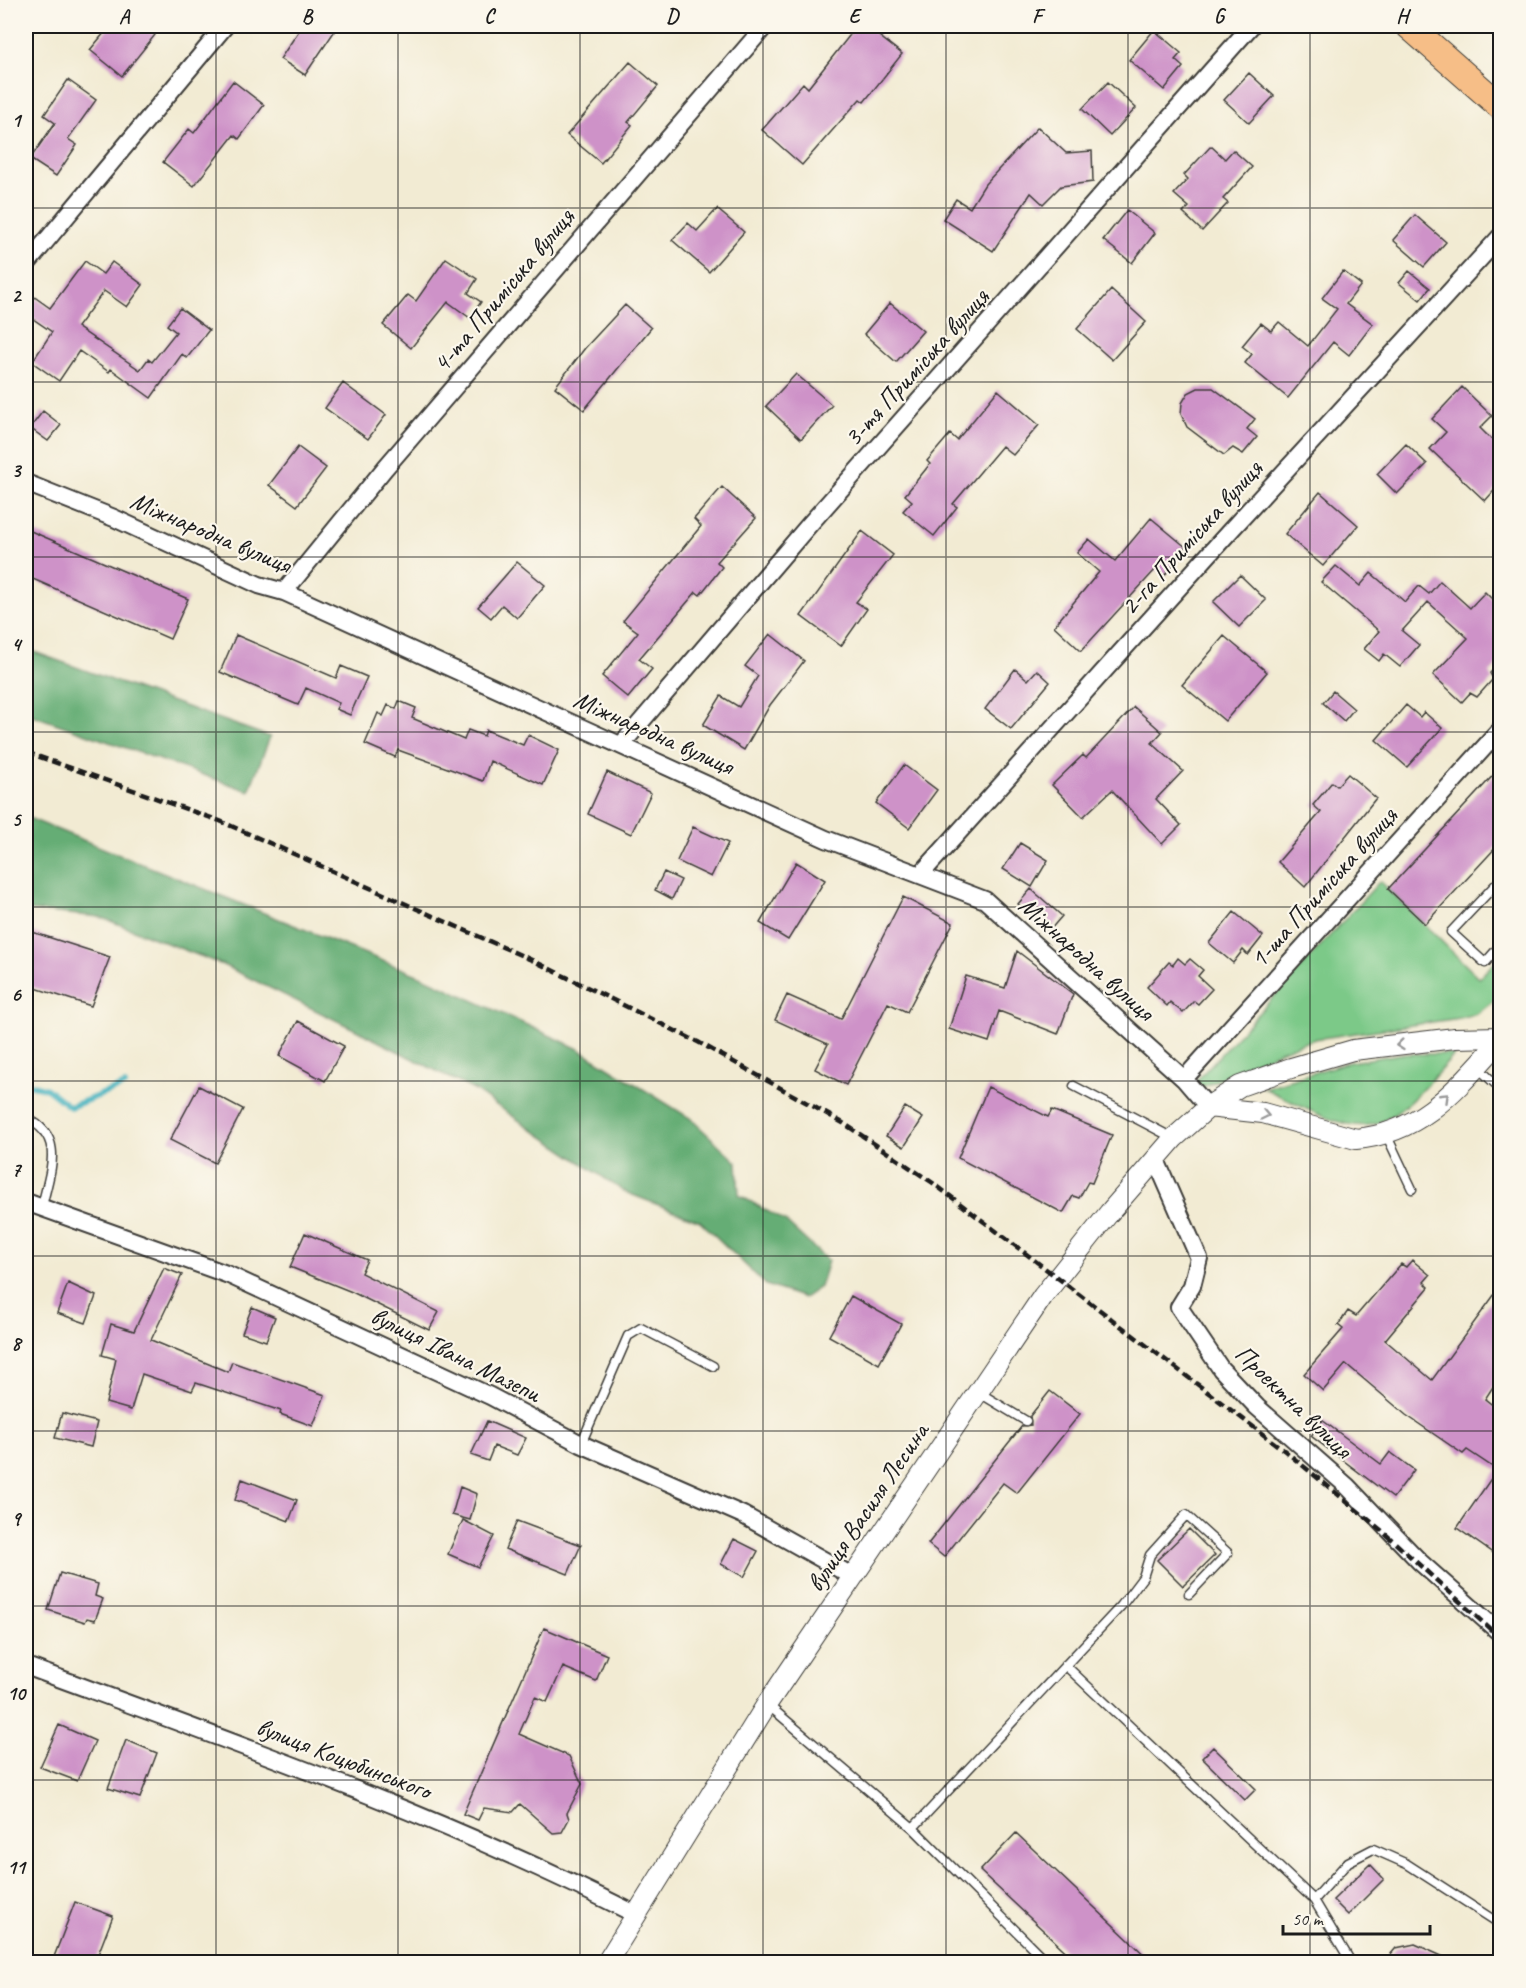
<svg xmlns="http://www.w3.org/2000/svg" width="1526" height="1988" viewBox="0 0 1526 1988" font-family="Caveat,sans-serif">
<rect width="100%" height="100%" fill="#fbf7ec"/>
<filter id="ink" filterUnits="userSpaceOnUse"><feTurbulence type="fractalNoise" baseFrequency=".0167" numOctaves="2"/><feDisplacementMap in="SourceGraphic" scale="12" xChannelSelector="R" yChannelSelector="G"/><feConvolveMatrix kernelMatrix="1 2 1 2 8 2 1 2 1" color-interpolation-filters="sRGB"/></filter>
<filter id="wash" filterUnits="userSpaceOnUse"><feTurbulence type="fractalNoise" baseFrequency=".008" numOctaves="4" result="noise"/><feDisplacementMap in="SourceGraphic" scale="24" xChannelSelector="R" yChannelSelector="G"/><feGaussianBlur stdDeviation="1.35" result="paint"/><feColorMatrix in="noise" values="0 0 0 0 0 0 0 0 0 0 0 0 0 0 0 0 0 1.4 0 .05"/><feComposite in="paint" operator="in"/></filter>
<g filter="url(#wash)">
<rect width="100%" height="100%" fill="#f2ebd3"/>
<!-- green -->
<path fill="#7cc988" stroke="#4c7252" stroke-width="1.5" d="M1380,881L1479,978L1500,957V996L1477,1014L1460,1018L1315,1039L1282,1050L1200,1088L1196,1081Z
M1400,1054H1455C1375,1144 1371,1142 1264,1088L1345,1063Z"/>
<!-- forest -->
<path fill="#65ad74" stroke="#406448" stroke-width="1.5" d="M26,649L270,737L249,791L26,713Z
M26,817L425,978L579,1049L690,1118L737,1162L739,1195L785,1221L828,1261L820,1287L804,1298L766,1285L700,1221L625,1192L474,1090L358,1031L223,965L100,917L26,910Z"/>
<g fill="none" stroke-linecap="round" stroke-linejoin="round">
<!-- stream -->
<path stroke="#46b4c0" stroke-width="6" d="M26,1083L47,1089L70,1107L125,1085"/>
</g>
<g id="blocks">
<!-- building -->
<path fill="#ce92c8" d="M110,26H143L155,35L122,76L90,50Z
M302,26H338L305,75L280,59Z
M857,26H866L902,54L864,102L860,99L802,165L762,130L803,83L808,88Z
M1154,30L1181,53L1175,60L1183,67L1164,90L1129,60Z
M630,62L658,86L628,122L632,125L601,163L567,135Z
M1249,73L1274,96L1249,123L1224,100Z
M68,80L96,100L68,139L77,145L56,176L30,159L55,123L44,115Z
M233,81L264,105L239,139L234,135L194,186L163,162L189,129L194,133Z
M1108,82L1136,108L1110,136L1082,109Z
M1038,127L1066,153L1092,151L1093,182L1061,186L1043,204L1031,193L993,251L943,219L956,199L970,208L985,184Z
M1211,146L1225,159L1233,150L1252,167L1223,199L1228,203L1202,231L1183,213L1189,207L1174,194L1188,179L1184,175Z
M717,209L744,232L709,272L672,240L688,223L697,231Z
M1127,210L1155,233L1132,263L1103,240Z
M1415,215L1446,242L1424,267L1393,240Z
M446,258L477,279L468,293L481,302L470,318L448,302L411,348L383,325L408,295L416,301Z
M85,261L103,274L112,262L143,285L127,307L104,291L77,327L140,370L148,359L152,362L176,332L167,325L180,308L209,330L187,358L182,354L151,398L111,369L109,372L79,351L59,381L32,362L52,332L26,314V291L50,308Z
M1343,271L1361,285L1346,304L1373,324L1349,355L1333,342L1288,398L1245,363L1252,354L1242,346L1261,323L1271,331L1279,322L1308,346L1337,309L1322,298Z
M1409,271L1430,288L1420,300L1399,283Z
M1111,290L1146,322L1112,360L1077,329Z
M890,303L923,331L896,362L864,334Z
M625,305L651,328L584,410L555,387L585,348Z
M796,374L832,405L801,439L766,406Z
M343,383L386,415L368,439L325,408Z
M1462,387L1492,416L1480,428L1500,448V484L1485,501L1430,449L1446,432L1432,419Z
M1198,388H1213L1255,419L1247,429L1257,437L1243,454L1233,448L1224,455L1187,427L1181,414L1182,403L1188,393Z
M998,390L1039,425L1013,455L1002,446L953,504L957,507L934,536L903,511L912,501L905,495L930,464L927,461L950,434L957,440Z
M43,411L61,425L48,441L30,428Z
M1406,444L1427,464L1397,494L1377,474Z
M298,447L326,468L297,506L269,485Z
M722,487L756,518L717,562L722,567L700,595L696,592L639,659L652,669L628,698L602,676L638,632L623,621L701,526L694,519Z
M1320,492L1358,525L1323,566L1285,534Z
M1151,518L1187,548L1164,576L1156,569L1081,651L1054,626L1099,572L1077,553L1089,539L1115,561Z
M26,529L188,599L170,639L26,576Z
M862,531L893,555L856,602L867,609L841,646L801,616Z
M517,562L545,585L517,618L502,605L491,618L478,607Z
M1336,566L1360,586L1371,573L1405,602L1419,586L1429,594L1440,581L1470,608L1485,592L1500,607V662L1490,673L1493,679L1477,697L1470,693L1462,702L1433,675L1468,638L1428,602L1402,631L1419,645L1400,667L1384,654L1379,661L1364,649L1379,631L1321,582Z
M1240,575L1266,600L1239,627L1213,602Z
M770,634L804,661L770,705L744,750L703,725L721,696L739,707L758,676L745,666Z
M236,635L336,678L341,666L367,677L350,715L336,709L339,703L306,688L298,705L220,672Z
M1224,636L1267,672L1225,721L1182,685Z
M1015,669L1028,680L1037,670L1050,682L1011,729L985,709Z
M1333,691L1354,709L1344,721L1323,703Z
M399,701L416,708L412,718L464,740L468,730L484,736L486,730L523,745L528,735L559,750L543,785L490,761L483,781L398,750L395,757L365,744L378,713L383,716L388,705L396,709Z
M1406,705L1420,717L1424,712L1442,728L1407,767L1376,740Z
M1134,707L1162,732L1152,743L1183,771L1156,799L1181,825L1162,844L1112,790L1083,817L1052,785L1083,755L1086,758Z
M904,765L937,790L909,828L876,803Z
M1500,768V843L1425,924L1388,889Z
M607,772L651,793L631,834L588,814Z
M1348,774L1376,798L1305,887L1278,862L1321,812L1313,805L1332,782L1337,786Z
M693,827L728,843L711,877L677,861Z
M1020,843L1048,860L1032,887L1003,869Z
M796,862L825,880L788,940L760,923Z
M664,872L681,880L672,899L655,890Z
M1031,889L1062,916L1049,931L1018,904Z
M903,897L953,923L907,1012L888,1003L846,1085L815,1069L828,1044L775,1020L787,995L841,1019Z
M1234,912L1263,936L1248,955L1243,950L1233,963L1209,943Z
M26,930L110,957L91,1006L26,985Z
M1017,951L1073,994L1058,1034L999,1011L989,1042L949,1029L966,976L1005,988Z
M1178,958L1185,964L1190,959L1203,970L1198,976L1212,989L1198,1004L1194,1001L1183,1013L1170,1002L1167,1006L1147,987L1169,962L1173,965Z
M298,1021L344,1046L325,1081L279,1056Z
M199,1086L243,1109L215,1163L170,1140Z
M988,1087L1048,1117L1052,1110L1112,1135L1092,1183L1088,1182L1079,1198L1073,1196L1063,1213L958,1158Z
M905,1107L923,1118L904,1147L886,1136Z
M305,1233L367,1260L361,1273L439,1312L429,1330L352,1292L290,1267Z
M1412,1260L1430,1275L1424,1282L1429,1287L1385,1340L1432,1380L1500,1287V1376L1485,1399L1500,1411V1558L1457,1528L1497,1470L1467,1450L1463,1454L1406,1415L1346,1364L1323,1391L1304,1374L1343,1329L1338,1325L1348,1311L1356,1316L1401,1264L1406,1267Z
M164,1268L182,1275L151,1340L228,1372L232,1362L325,1395L313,1426L280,1414L281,1411L196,1383L192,1391L142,1374L131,1410L106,1403L116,1359L102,1355L111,1324L134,1331Z
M68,1283L96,1296L86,1323L57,1313Z
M851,1296L901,1324L879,1364L829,1336Z
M252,1307L275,1317L266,1341L242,1333Z
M1050,1391L1080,1414L1017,1493L1003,1483L944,1557L928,1544L1022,1426L1031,1425L1030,1416Z
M62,1413L97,1422L91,1447L55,1438Z
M1322,1420L1381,1464L1390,1452L1414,1470L1393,1498L1311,1436Z
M487,1421L526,1438L517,1455L494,1446L488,1461L471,1455Z
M242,1479L297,1500L289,1521L235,1500Z
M460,1487L477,1494L470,1520L452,1515Z
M463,1520L494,1536L478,1567L448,1554Z
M517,1521L581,1545L568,1574L505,1549Z
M1189,1529L1215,1555L1183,1586L1157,1560Z
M734,1539L758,1551L744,1577L721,1564Z
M60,1573L98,1584L95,1596L103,1599L95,1620L87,1618L85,1622L48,1610Z
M544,1628L607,1655L596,1681L563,1667L547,1702L535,1697L519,1734L569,1756L582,1784L567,1813L569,1819L562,1832L553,1833L520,1804L513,1812L484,1808L478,1820L463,1814Z
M59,1725L95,1741L77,1781L40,1767Z
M126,1740L157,1753L140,1798L108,1788Z
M1213,1747L1256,1789L1245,1800L1202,1758Z
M1016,1833L1152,1962H1077L980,1871Z
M1370,1864L1384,1879L1348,1915L1333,1900Z
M75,1902L113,1916L95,1962H52Z
M1415,1944L1455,1962H1384L1396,1948Z"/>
</g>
</g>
<g filter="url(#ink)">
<use href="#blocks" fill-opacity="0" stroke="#3c3b37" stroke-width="1.5"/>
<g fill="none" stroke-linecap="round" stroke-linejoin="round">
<!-- service casing -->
<g stroke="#3c3b37" stroke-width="11">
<path id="service" d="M1500,880L1451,932L1485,963L1500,946
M1477,1067L1500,1088
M1074,1086L1173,1138
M26,1118C67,1137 49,1172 42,1207
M1386,1134L1412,1189
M978,1392L1026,1421
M581,1444L628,1336L641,1328L713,1366
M1065,1665L1314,1900L1351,1962
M768,1705L913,1828L1047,1962
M913,1828L1121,1606L1143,1577L1150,1555L1186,1515L1228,1553L1189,1594
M1314,1900L1348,1862L1373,1849L1407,1864L1500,1924"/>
</g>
<!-- minor casing -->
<g stroke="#3c3b37" stroke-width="20">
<path id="minor" d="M26,265L225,26
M26,483L114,518L259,585L284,592L826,839L985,900L1184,1079L1208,1107
M284,592L385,468L765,26
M622,744L809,525L1251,26
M921,874L1229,532L1500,237
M1184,1079L1500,730
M1156,1160L1199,1258L1192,1286L1179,1307L1221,1369L1257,1407L1347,1486L1420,1562L1500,1633
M26,1202L229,1275L490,1396L581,1444L743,1515L852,1576
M26,1666C232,1742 440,1815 637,1915"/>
</g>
<!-- tertiary casing -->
<g stroke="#3c3b37" stroke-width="22">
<path id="tertiary" d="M1208,1107L1263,1113L1356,1139C1423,1133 1458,1087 1500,1041
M607,1962L767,1704L1043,1296L1109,1213L1174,1138L1212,1104L1240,1086L1291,1068L1353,1050L1455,1038L1500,1037"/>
</g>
<!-- primary casing -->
<g stroke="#3c3b37" stroke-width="28">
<path id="primary" d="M1409,26L1500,106"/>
</g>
<!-- service -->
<use href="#service" stroke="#fff" stroke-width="8"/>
<!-- minor -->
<use href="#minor" stroke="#fff" stroke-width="16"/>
<!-- tertiary -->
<use href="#tertiary" stroke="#fff" stroke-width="20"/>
<!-- primary -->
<use href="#primary" stroke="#f6be87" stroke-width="26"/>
<!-- rail -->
<path stroke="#1c1c1c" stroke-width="4.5" stroke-dasharray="9 4.5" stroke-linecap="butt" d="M26,752L220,821L536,962L698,1042L843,1123L933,1183L1285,1451L1381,1530L1500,1638"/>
</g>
<!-- one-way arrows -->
<defs><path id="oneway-chevron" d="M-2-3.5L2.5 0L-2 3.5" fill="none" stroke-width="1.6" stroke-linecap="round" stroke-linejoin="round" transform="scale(1.5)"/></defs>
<g stroke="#999">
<use href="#oneway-chevron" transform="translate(1400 1045) rotate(174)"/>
<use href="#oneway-chevron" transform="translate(1445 1097) rotate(-44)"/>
<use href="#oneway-chevron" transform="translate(1265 1115) rotate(12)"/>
</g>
</g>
<!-- grid -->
<path fill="none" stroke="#1c1c1c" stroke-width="1.5" stroke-opacity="0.55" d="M216,26V1962M398,26V1962M580,26V1962M763,26V1962M946,26V1962M1128,26V1962M1310,26V1962M26,208H1500M26,382H1500M26,557H1500M26,732H1500M26,907H1500M26,1081H1500M26,1256H1500M26,1431H1500M26,1606H1500M26,1780H1500"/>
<g text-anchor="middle" stroke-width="4.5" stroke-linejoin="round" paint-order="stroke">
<!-- street labels -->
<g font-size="26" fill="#1c1c1c" stroke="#fbf7ec">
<text transform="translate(503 290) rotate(-50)" y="9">4-та Приміська вулиця</text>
<text transform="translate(916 367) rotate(-48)" y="9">3-тя Приміська вулиця</text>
<text transform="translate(211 532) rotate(23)" y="9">Міжнародна вулиця</text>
<text transform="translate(1191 537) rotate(-48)" y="9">2-га Приміська вулиця</text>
<text transform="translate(654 732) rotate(24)" y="9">Міжнародна вулиця</text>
<text transform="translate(1323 887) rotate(-48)" y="9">1-ша Приміська вулиця</text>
<text transform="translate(1087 958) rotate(42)" y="9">Міжнародна вулиця</text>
<text transform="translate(456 1354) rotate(26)" y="9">вулиця Івана Мазепи</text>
<text transform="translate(1294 1401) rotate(44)" y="9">Проектна вулиця</text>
<text transform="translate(867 1507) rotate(-56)" y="9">вулиця Василя Лесина</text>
<text transform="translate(344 1758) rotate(21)" y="9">вулиця Коцюбинського</text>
</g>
</g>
<!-- margin -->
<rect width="1526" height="1988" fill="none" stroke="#fbf7ec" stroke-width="66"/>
<!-- scale -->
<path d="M1283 1925v9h147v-9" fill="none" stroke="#1c1c1c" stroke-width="3"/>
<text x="1292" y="1925" font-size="18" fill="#1c1c1c" stroke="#fbf7ec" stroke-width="4.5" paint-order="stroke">50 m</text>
<rect x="33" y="33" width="1460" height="1922" fill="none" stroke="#1c1c1c" stroke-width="2"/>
<g font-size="20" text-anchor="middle" font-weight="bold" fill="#1c1c1c">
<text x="124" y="23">A</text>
<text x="307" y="23">B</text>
<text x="489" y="23">C</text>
<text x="672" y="23">D</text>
<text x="854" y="23">E</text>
<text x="1037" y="23">F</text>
<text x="1219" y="23">G</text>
<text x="1402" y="23">H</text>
<text x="16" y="127">1</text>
<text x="16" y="302">2</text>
<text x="16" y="477">3</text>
<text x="16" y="651">4</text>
<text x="16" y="826">5</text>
<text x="16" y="1001">6</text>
<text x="16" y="1176">7</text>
<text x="16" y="1350">8</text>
<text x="16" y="1525">9</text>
<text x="16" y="1700">10</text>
<text x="16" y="1874">11</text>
</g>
</svg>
